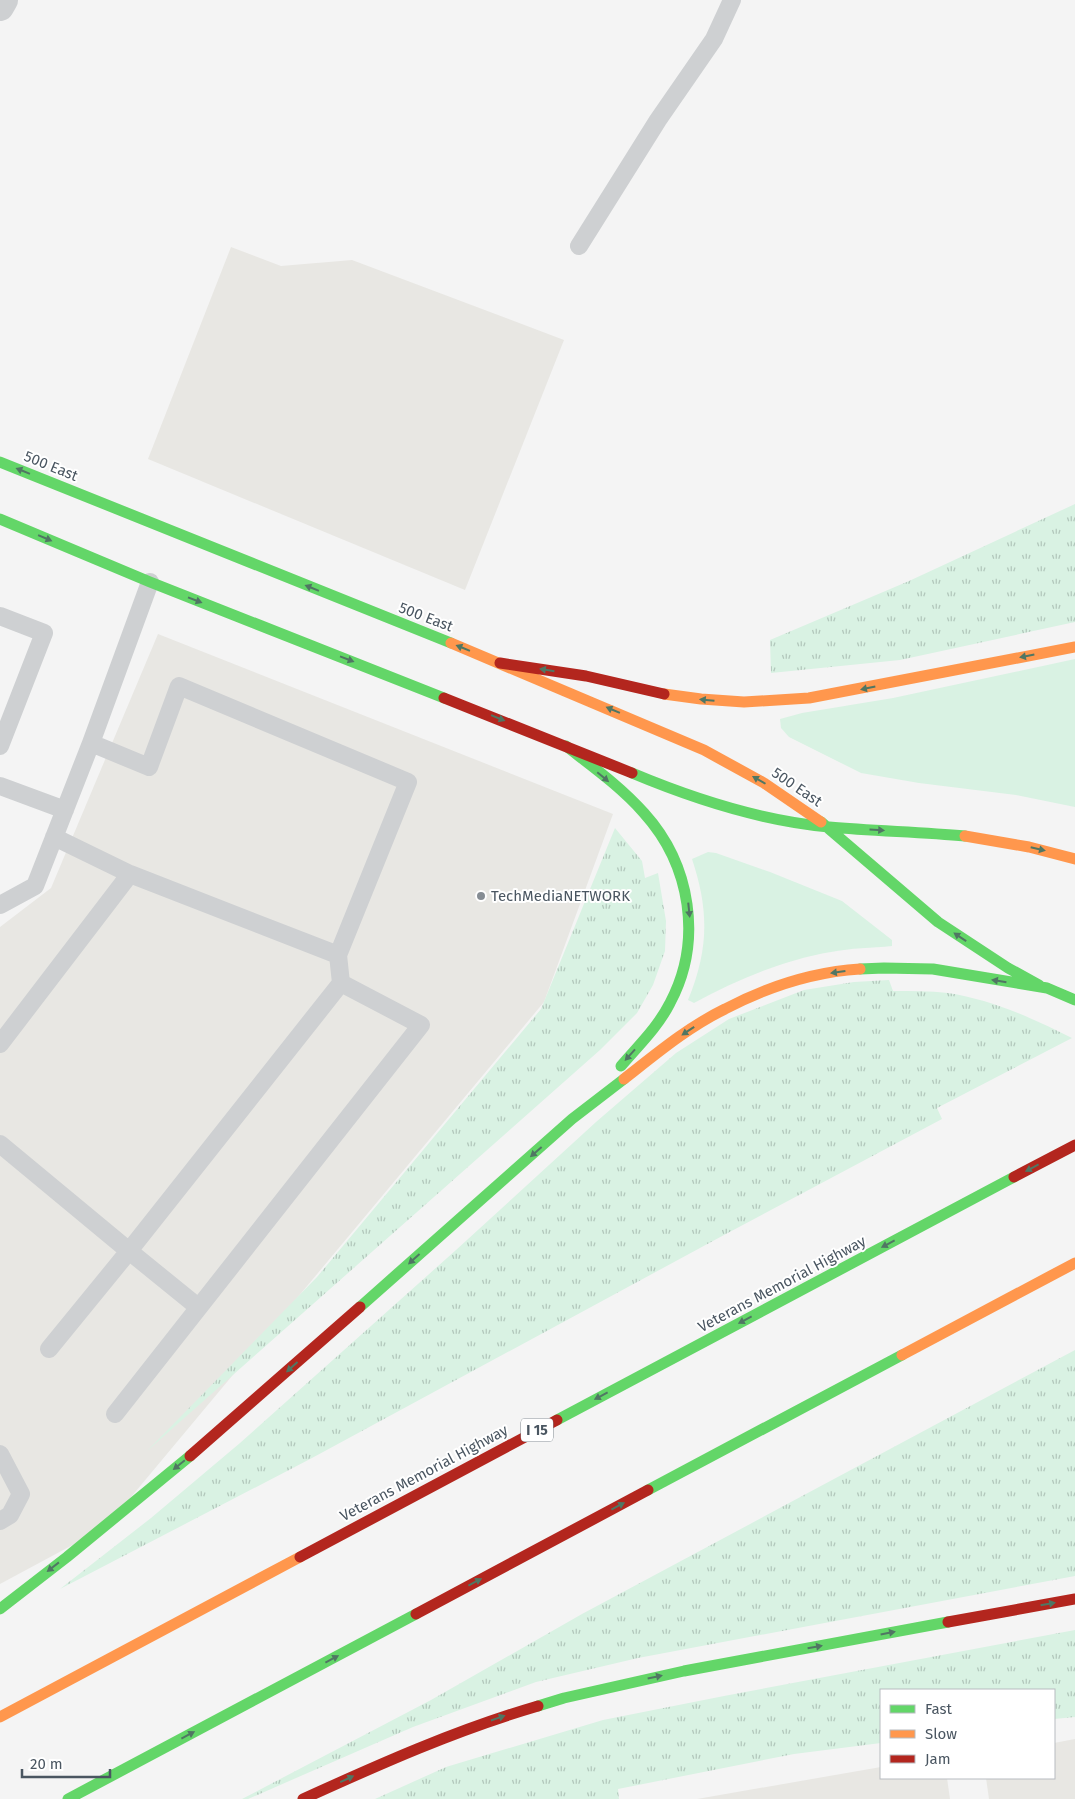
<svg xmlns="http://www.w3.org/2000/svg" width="1075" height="1799" viewBox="0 0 1075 1799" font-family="'Fira Sans',sans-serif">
<defs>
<pattern id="grass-tufts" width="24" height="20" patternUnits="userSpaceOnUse" patternTransform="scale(1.25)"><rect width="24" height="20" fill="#d9f2e3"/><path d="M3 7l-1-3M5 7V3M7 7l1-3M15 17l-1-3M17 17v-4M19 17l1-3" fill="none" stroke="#b2c7bb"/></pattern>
</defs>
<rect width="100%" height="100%" fill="#f4f4f4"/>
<!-- commercial -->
<path fill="#e8e7e3" d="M231,247L281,266L352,260L564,340L465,590L148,459Z
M158,634L613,814L544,1002L106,1527L0,1584V927L51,888Z
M1075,1739V1799H989L986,1778H1054V1743Z
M881,1767V1778H947L950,1799H697Z"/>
<!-- grass -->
<path fill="url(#grass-tufts)" d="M1075,504V622L900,660L771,673L770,640L909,581Z
M615,828L642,861L645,878L658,873L666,921L665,951L653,985L637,1013L600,1050L147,1451L317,1277L541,1009Z
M889,980L893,991C911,991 930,991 948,993C993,1000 1032,1018 1072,1038L937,1108L942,1119L724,1235L312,1458L60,1589L151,1518L240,1443L456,1250L596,1122L676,1053L729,1019L804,990L854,982Z
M1075,1350V1576L638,1658L536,1682L413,1727L248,1799H242L431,1700L582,1614Z
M1075,1630V1717L1054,1719V1690H881V1743L794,1754L618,1789L619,1799H375L446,1767L603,1720L724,1696Z"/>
<!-- garden -->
<path fill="#d9f2e3" d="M1075,659V807L1016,795L919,783L861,773L789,737L781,728L780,719L802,713L893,698Z
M708,852L716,853L770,872L842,901L892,940V946C872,948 851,948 831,952C783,960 737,980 694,1003L688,1000C709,949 709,910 692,859Z"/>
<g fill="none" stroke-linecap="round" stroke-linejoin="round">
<!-- lane -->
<path stroke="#ced0d2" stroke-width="18" d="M579,246L658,120L714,39L732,0
M0,616L44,633L0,746
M0,786L65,810
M54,837L130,874L338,955
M0,905L35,886L91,743L150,582
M0,1044L130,874
M0,1144L129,1251L341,983L338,955L408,782L179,686L149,767L91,743
M49,1349L129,1251L198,1307
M115,1414L421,1025L341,983
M0,1454L21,1494L10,1515L0,1521"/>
<!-- street -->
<path stroke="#ced0d2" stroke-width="28" d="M0,7L4,0"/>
<!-- fast -->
<path stroke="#63d668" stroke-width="11" d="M0,462L451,643
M0,519L150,582L444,698
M566,746C593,767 621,787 644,813C691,865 703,941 670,1003C658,1027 638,1046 621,1066
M632,773C694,799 762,821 829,827C874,831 920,832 965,836
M821,822L938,922L1008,968L1039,985
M860,969L884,968L933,969L1047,988
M1047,988L1075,1000
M360,1307L572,1119L624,1079
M557,1420L1014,1177
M648,1490L902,1355
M0,1609L67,1557L190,1456
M538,1706L564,1698L684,1671L948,1622
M68,1799L416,1614"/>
<!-- slow -->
<path stroke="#ff974d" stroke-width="11" d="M451,643L704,750L764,783L821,822
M664,694L701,699L744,702L809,698L1075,647
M965,836L1029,847L1075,859
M624,1079C656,1054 688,1027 725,1009C767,987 813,972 860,969
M902,1355L1075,1263
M0,1717L300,1557"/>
<!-- jam -->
<path stroke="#b3261e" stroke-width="11" d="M500,663L586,676L664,694
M444,698L632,773
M1014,1177L1075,1145
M190,1456L360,1307
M300,1557L557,1420
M416,1614L648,1490
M948,1622L1075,1599
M303,1799C380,1764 456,1730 538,1706"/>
</g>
<!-- one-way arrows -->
<defs><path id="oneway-solid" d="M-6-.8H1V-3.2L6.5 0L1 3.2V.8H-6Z" transform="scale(1.25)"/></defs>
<g fill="#507663">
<use href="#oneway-solid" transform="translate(23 471) rotate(-158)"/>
<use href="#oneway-solid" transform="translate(45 538) rotate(23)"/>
<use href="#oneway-solid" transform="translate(312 588) rotate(-158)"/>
<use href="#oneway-solid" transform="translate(195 600) rotate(21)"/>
<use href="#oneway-solid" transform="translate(463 648) rotate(-158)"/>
<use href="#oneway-solid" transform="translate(1027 656) rotate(169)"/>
<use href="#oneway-solid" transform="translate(347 659) rotate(21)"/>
<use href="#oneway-solid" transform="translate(547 670) rotate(-171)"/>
<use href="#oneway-solid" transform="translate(868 688) rotate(168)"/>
<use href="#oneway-solid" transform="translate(707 700) rotate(-175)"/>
<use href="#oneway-solid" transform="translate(613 710) rotate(-157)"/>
<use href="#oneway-solid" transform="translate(498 718) rotate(22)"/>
<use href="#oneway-solid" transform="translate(603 777) rotate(40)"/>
<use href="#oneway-solid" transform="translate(759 780) rotate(-150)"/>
<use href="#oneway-solid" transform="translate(877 830) rotate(3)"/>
<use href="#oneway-solid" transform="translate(1038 849) rotate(13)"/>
<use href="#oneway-solid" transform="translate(689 910) rotate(84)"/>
<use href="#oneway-solid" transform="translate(960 937) rotate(-146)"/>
<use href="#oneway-solid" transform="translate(838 972) rotate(172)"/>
<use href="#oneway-solid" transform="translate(999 981) rotate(-171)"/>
<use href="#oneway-solid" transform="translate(688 1031) rotate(146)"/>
<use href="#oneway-solid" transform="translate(630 1055) rotate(132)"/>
<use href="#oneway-solid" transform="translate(536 1152) rotate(139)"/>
<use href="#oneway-solid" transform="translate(1032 1168) rotate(152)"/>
<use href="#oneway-solid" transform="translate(888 1244) rotate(152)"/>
<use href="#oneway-solid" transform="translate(414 1259) rotate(138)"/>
<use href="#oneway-solid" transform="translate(745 1320) rotate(152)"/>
<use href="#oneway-solid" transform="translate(292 1367) rotate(138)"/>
<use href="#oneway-solid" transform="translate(601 1396) rotate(152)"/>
<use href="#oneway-solid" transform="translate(179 1465) rotate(141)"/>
<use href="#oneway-solid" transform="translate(618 1506) rotate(-28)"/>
<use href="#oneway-solid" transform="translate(53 1567) rotate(142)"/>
<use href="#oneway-solid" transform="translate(475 1582) rotate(-28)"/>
<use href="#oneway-solid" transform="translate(1048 1604) rotate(-10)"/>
<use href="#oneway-solid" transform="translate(888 1633) rotate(-11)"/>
<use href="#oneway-solid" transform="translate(815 1647) rotate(-10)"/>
<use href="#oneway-solid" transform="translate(332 1659) rotate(-28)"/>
<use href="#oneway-solid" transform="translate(655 1677) rotate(-12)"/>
<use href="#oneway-solid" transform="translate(498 1718) rotate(-19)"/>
<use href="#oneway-solid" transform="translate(188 1735) rotate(-28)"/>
<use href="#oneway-solid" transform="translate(347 1779) rotate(-25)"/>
</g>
<!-- markers -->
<circle fill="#868d94" stroke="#fff" stroke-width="2" cx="481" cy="896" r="5"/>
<g text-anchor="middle" stroke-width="4" stroke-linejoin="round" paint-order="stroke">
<!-- shield labels -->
<rect fill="#fff" stroke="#808990" stroke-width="1" x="521" y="1418.5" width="32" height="23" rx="4"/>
<g font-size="14" font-weight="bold" fill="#4a5661">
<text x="537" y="1435">I 15</text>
</g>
<!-- street labels -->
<g font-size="15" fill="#4a5661" stroke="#fff">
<text transform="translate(51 466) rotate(22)" y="5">500 East</text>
<text transform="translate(426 617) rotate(21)" y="5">500 East</text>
<text transform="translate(797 787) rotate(34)" y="5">500 East</text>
<text transform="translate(782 1284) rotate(-28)" y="5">Veterans Memorial Highway</text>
<text transform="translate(424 1473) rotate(-28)" y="5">Veterans Memorial Highway</text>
</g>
<!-- poi labels -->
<g font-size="15" fill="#4a5661" stroke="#fff" text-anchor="start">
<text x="491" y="901">TechMediaNETWORK</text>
</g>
</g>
<!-- legend -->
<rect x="880" y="1689" width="175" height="90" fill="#ffffff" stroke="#b7bbc0"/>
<rect x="890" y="1705" width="25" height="8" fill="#63d668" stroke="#b7bbc0"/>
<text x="925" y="1714" font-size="15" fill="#4a5661">Fast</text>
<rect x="890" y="1730" width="25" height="8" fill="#ff974d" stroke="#b7bbc0"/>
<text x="925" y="1739" font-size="15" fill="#4a5661">Slow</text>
<rect x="890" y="1755" width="25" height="8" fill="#b3261e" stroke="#b7bbc0"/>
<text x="925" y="1764" font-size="15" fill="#4a5661">Jam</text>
<!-- scale -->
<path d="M22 1769v8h88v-8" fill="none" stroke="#4a5661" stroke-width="2.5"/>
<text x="30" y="1769" font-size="15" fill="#4a5661" stroke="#ffffff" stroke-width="4" paint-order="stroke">20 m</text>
</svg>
